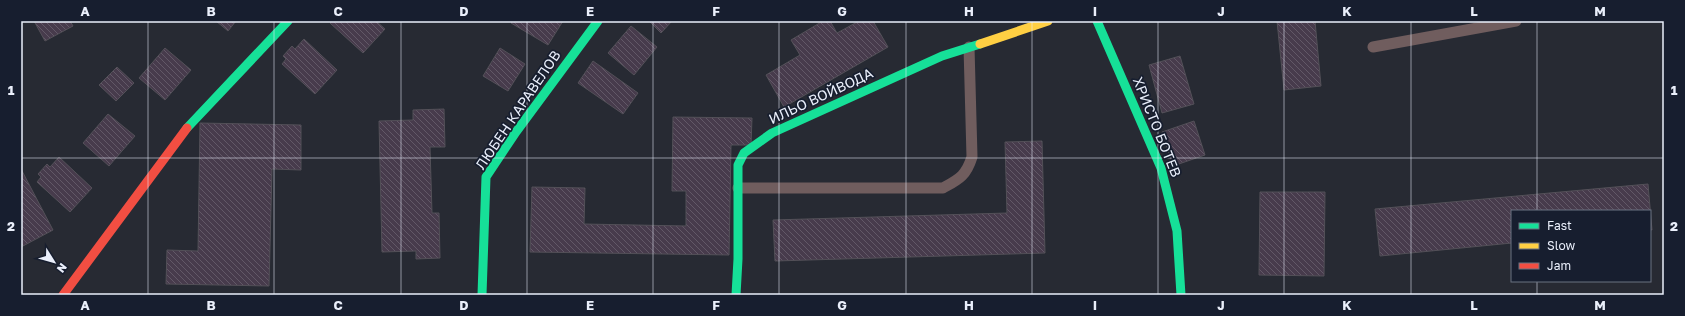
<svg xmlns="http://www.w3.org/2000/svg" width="1685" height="316" viewBox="0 0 1685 316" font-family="'Golos Text',sans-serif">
<defs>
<pattern id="building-back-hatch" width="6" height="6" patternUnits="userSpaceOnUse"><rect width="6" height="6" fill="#473b4c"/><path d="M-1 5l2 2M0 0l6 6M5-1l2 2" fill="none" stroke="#625867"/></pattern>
</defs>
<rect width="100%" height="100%" fill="#272a33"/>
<!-- building -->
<path fill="url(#building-back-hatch)" stroke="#535058" d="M34,21H70L73,26L45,41Z
M216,21H236L228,31Z
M332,21H376L385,29L363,53L330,23Z
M513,21H563L548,45L511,23Z
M649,21H672L661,33Z
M823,21H830L837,33L859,21H873L888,47L784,107L766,75L800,55L791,40Z
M1277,21H1315L1321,86L1284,90Z
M631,26L657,47L634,75L608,53Z
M304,39L337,70L315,94L282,64L286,59L283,56L292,46L295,49Z
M165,48L191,70L165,100L139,78Z
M500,48L525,64L508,91L483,76Z
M1180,56L1194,104L1162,113L1149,65Z
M593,61L638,93L623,114L578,83Z
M117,67L134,83L116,101L99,85Z
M444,109L445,147H430L432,213H439L440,258L416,259V251L382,252L379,121L413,120V110Z
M108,114L135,136L109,166L83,143Z
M673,117L752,118L751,145H731L729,255L530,252L532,187L585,188L584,224L686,226V191H672Z
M1194,121L1205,155L1173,166L1162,132Z
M200,123L301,125V170L272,169L269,286L166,284L167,250L198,251Z
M1042,141L1045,253L775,261L773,220L1007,213L1005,142Z
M59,157L92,188L70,212L37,182L41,177L38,174L47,164L50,167Z
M21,169L53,230L21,247Z
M1648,184L1652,230H1650V211H1512V243L1380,256L1375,209Z
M1260,192H1325L1324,276L1259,275Z"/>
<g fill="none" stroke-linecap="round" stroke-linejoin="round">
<!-- lane -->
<path stroke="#705d5e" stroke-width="11" d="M1373,47L1516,21
M738,188H943C959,179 966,176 972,157L969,47"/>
<!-- fast -->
<path stroke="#16e098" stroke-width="9" d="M1097,21L1161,168L1177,231L1181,295
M187,128L288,21
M482,295L486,177L516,132L598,21
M736,295L738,259V165L744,153L772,133L942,56L980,44"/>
<!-- slow -->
<path stroke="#ffcf43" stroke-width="9" d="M980,44L1048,21"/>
<!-- jam -->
<path stroke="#f24e42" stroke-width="9" d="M63,295L187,128"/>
</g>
<!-- grid -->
<path fill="none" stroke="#eaeffb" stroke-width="1" stroke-opacity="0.55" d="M148,21V295M274,21V295M401,21V295M527,21V295M653,21V295M779,21V295M906,21V295M1032,21V295M1158,21V295M1284,21V295M1411,21V295M1537,21V211M21,158H1664M1537,281V295"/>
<g text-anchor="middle" stroke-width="3.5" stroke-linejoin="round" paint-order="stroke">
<!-- street labels -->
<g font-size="14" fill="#eaeffb" stroke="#171e2f">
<text transform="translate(821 96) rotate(-25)" y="5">ИЛЬО ВОЙВОДА</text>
<text transform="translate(518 110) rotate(-56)" y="5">ЛЮБЕН КАРАВЕЛОВ</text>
<text transform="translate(1157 127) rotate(68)" y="5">ХРИСТО БОТЕВ</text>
</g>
</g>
<!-- border -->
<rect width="1685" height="316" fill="none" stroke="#171e2f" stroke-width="44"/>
<!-- legend -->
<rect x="1511" y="210" width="140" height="72" fill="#171e2f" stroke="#6b7281"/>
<rect x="1519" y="223" width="20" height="6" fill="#16e098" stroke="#6b7281"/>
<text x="1547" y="230" font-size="12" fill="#eaeffb">Fast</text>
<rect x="1519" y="243" width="20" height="6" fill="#ffcf43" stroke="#6b7281"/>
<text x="1547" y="250" font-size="12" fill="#eaeffb">Slow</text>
<rect x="1519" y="263" width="20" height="6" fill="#f24e42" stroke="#6b7281"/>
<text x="1547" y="270" font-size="12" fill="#eaeffb">Jam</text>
<!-- north arrow -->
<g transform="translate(54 262) rotate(127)" stroke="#171e2f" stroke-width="3" paint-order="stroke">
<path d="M0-3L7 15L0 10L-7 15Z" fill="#eaeffb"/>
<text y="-6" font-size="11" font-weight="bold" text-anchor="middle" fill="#eaeffb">N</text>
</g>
<rect x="22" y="22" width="1641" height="272" fill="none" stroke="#eaeffb" stroke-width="1.5"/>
<g font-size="13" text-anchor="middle" font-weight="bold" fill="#eaeffb">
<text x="85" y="16">A</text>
<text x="211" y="16">B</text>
<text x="338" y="16">C</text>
<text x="464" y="16">D</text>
<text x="590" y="16">E</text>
<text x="716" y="16">F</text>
<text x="842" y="16">G</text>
<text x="969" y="16">H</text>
<text x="1095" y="16">I</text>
<text x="1221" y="16">J</text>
<text x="1347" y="16">K</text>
<text x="1474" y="16">L</text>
<text x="1600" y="16">M</text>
<text x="11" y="95">1</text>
<text x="1674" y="95">1</text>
<text x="11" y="231">2</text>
<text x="1674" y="231">2</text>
<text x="85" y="310">A</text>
<text x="211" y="310">B</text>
<text x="338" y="310">C</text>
<text x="464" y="310">D</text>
<text x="590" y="310">E</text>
<text x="716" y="310">F</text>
<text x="842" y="310">G</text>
<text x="969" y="310">H</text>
<text x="1095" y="310">I</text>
<text x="1221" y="310">J</text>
<text x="1347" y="310">K</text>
<text x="1474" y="310">L</text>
<text x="1600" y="310">M</text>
</g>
</svg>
